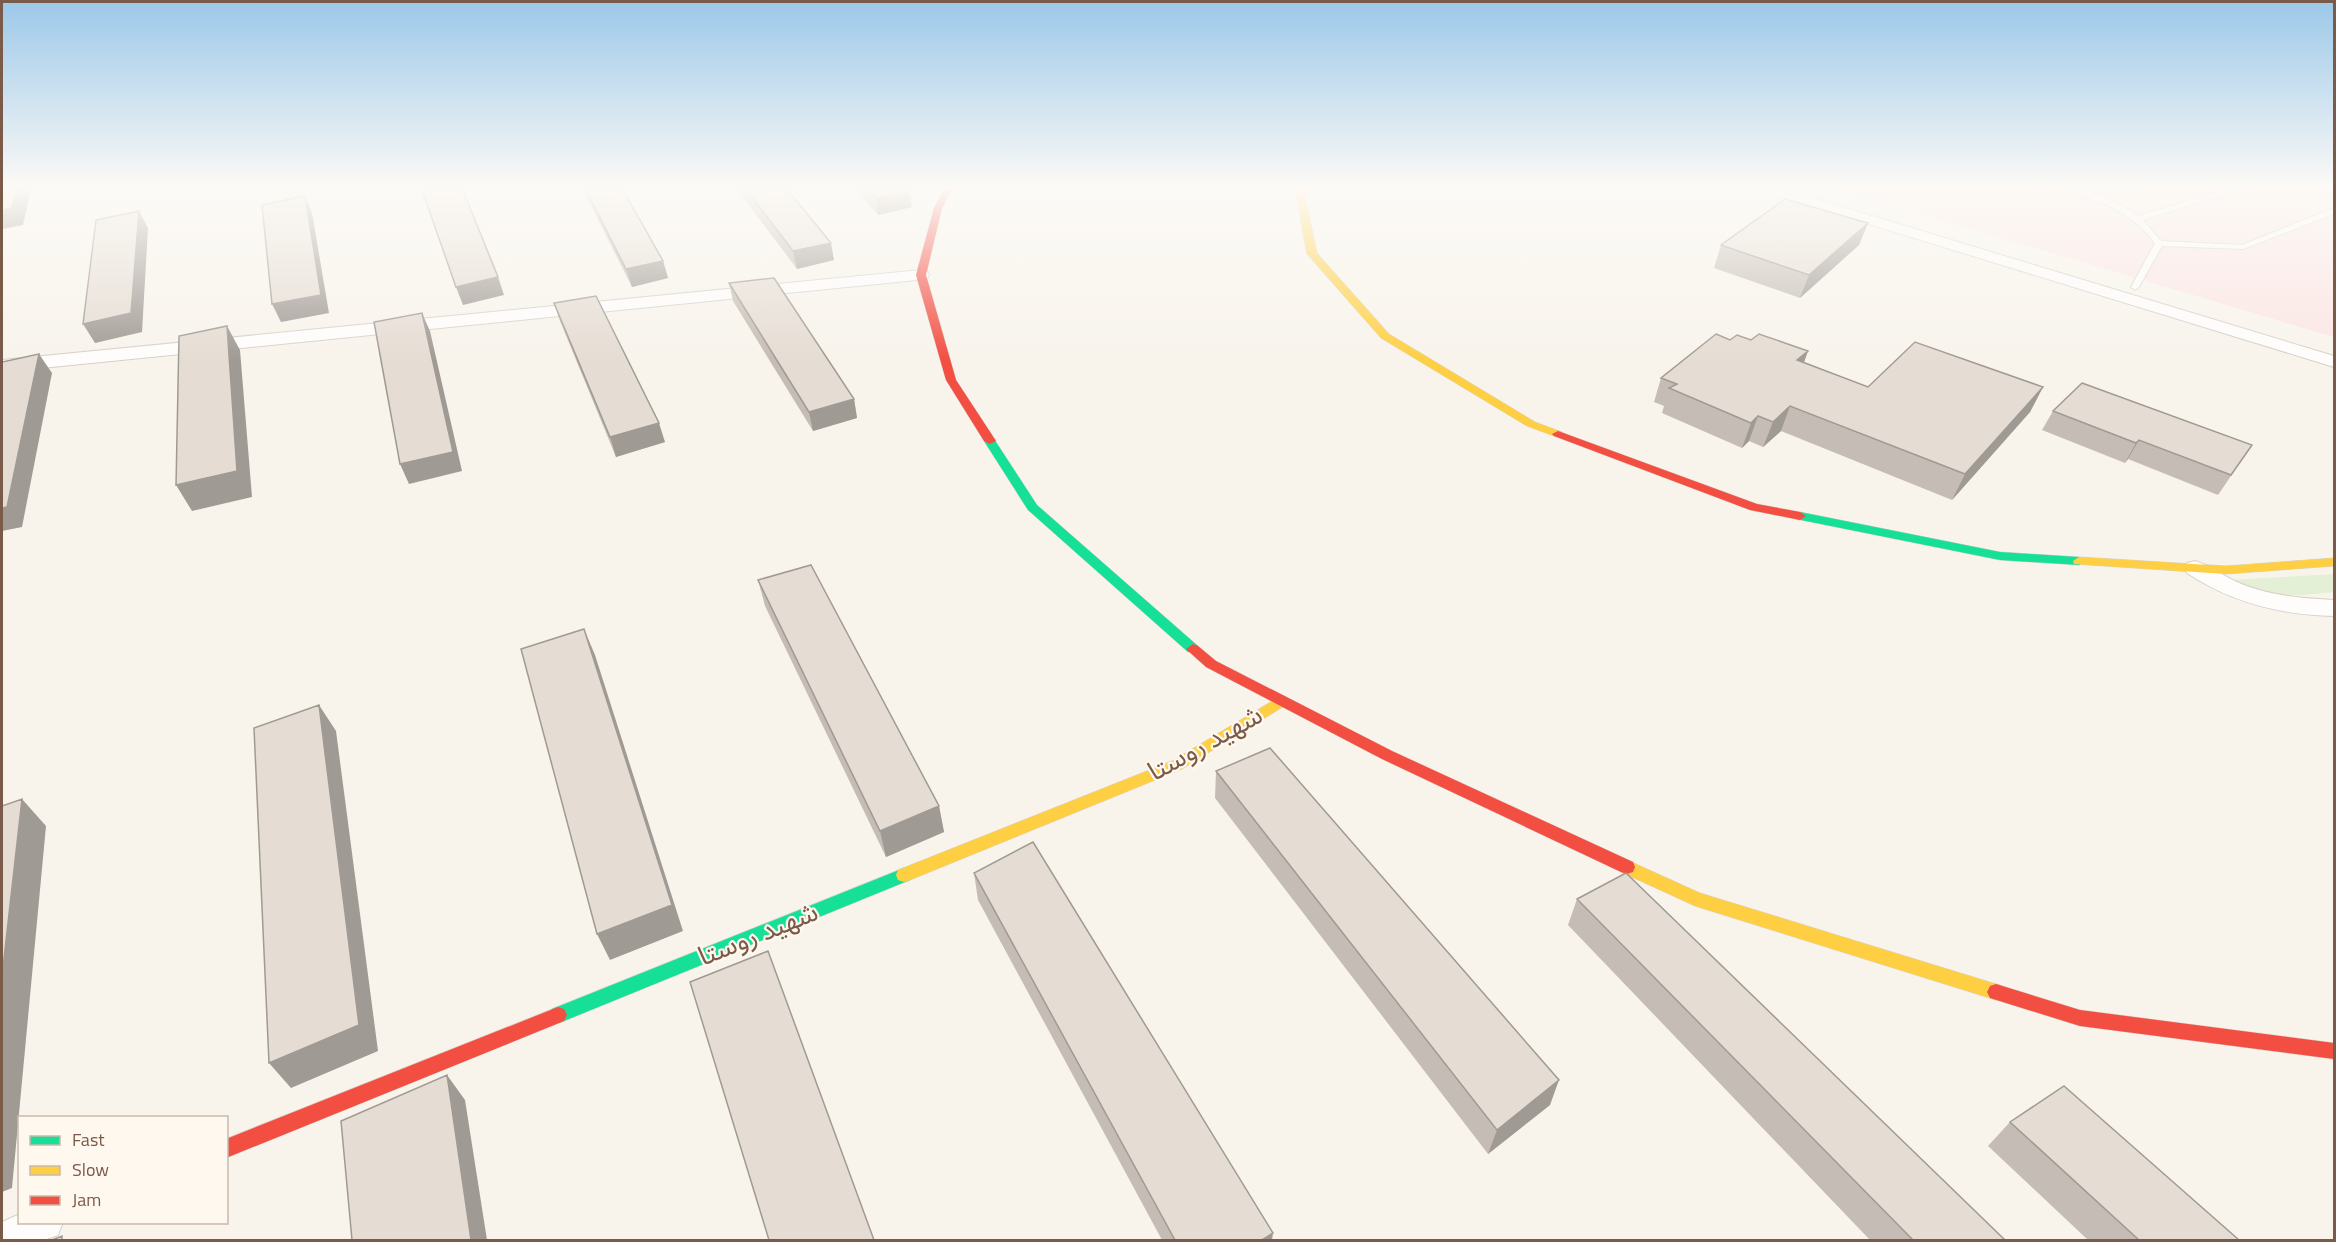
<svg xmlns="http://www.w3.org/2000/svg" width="2336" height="1242" viewBox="0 0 2336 1242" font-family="'Titillium Web','Noto Sans Arabic',sans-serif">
<rect width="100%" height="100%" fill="#f8f4ec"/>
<!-- medical -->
<path fill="#fbe5e4" d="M1833,188H2334V337Z"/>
<!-- green -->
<path fill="#e4f0d5" d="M2334,574V592C2291,597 2270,598 2229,580Z"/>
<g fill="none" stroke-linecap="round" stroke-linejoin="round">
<!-- lane casing -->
<g stroke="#d7d0c8" stroke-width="2">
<path id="lane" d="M2065,188C2085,186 2122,204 2138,216L2232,188H2242L2143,220L2161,241L2242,245L2331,209H2334V214L2243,249L2162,246L2139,287L2135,290L2131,287L2155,243C2139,221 2117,208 2092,199C2083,195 2073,193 2065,188Z
M2087,188H2140L2136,190H2090Z"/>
</g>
<!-- street casing -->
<g stroke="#d7d0c8" stroke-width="2">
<path id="street" d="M1759,188H1780L2334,356V367L1761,191Z
M921,270L927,271L929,275L927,279L2,372V360Z
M2195,561C2210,565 2223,576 2237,582C2268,596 2301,598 2334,600V616C2281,615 2232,603 2187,573L2184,568L2187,563Z
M20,1214V1222H63L58,1235L44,1240H2V1222Z"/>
</g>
<!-- fast casing -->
<g stroke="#d8d0c8" stroke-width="1">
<path id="fast" d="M990,438L994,439L1037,505L1198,646L1200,649L1198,652H1188L1028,510L984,441Z
M1800,512L2000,552L2079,557L2085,561L2079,565L2000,560L1796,519L1794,516Z
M904,868L910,870L912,875L910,880L564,1021L558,1023L552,1021L549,1015L552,1009Z"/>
</g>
<!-- slow casing -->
<g stroke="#d8d0c8" stroke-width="1">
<path id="slow" d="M1295,188H1303L1317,253L1389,334L1535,422L1562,432V436H1554L1527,426L1381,338L1307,254Z
M2079,557L2226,566L2334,558V566L2226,574L2074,564L2073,561Z
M1281,696L1286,697L1288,701L1286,705L1182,769L910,880L904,882L898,880L896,875L898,870L1172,761Z
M1627,860L1700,893L1996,984L2002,986L2005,992L2002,998L1996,1000L1695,906L1621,872L1619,867L1621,862Z"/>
</g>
<!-- jam casing -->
<g stroke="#d8d0c8" stroke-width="1">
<path id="jam" d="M945,188H953L942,208L926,275L956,380L996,441L990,444L984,441L946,380L916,275L934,208Z
M1558,431L1757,504L1800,512L1806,516L1800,520L1750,510L1554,436L1552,434Z
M1193,644L1198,646L1216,661L1392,751L1633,862L1635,867L1633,872L1627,874L1621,872L1382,759L1206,667L1186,649Z
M1996,984L2080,1010L2334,1043V1059L2080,1026L1990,998L1987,992L1990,986Z
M558,1007L564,1009L567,1015L564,1021L226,1158V1139Z"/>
</g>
<!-- lane -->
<use href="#lane" fill="#fefdfc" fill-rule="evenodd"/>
<!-- street -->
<use href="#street" fill="#fefdfc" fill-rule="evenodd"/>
<!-- fast -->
<use href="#fast" fill="#16e098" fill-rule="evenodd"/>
<!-- slow -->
<use href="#slow" fill="#ffcf43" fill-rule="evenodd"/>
<!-- jam -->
<use href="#jam" fill="#f24e42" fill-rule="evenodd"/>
</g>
<!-- wall -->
<path fill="#c5bdb5" d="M582,188H622L663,261L668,278L632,287L584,192Z
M736,188H786L834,260L797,269Z
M854,188H906L909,191L912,207L878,215Z
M1868,223L1859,245L1800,298L1714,268L1721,245Z
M729,283L854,399L857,418L813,431L733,301Z
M554,303L665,442L616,457L560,321Z
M1730,340H1751L1808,351L1804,362L1868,387H2043L2030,412L1952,500L1781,431L1763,447L1749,441L1742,448L1662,413L1664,406L1654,402L1661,378Z
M2053,411L2252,445L2218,495L2128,459L2125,463L2042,430Z
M758,580L939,806L944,832L886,857L765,606Z
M1216,771L1550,1105L1488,1154L1215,798Z
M974,873L1272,1240H1162L978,900Z
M1577,899L2005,1240H1870L1568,925Z
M2010,1122L2239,1240H2088L1988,1146Z"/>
<!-- shaded-wall -->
<path fill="#a09a94" d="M17,188H31L23,225L2,229V210Z
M909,191L912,207L878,215L876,198Z
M305,196L312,213L329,313L281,322L272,304Z
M139,211L148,228L142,332L95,343L83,324Z
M1868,223L1859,245L1800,298L1809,275Z
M831,243L834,260L797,269L793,251Z
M663,261L668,278L632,287L626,269Z
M498,277L504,295L463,305L456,287Z
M422,313L430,331L462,471L409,484L400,464Z
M227,326L240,350L252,497L192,511L176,485Z
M1808,351L1799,376L1797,360Z
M39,354L52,373L22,527L2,531V508Z
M2043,387L2030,412L1952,500L1965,474Z
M854,399L857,418L813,431L809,412Z
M1790,406L1781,431L1763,447L1773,422Z
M1758,416L1749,441L1742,448L1751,423Z
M659,423L665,442L616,457L610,437Z
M2139,440L2128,459L2125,463L2136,443Z
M584,629L595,655L683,931L610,960L597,934Z
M319,705L336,731L378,1051L291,1088L269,1063Z
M22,799L46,826L12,1188L2,1192V976Z
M939,806L944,832L886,857L880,831Z
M447,1075L465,1100L487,1240H471Z
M1559,1080L1550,1105L1488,1154L1497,1130Z
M1273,1233L1272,1240H1262Z"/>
<!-- building -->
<path fill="#e5dcd3" stroke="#a09a94" stroke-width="1.5" d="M2,188H17L12,208L2,210Z
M434,188H462L498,277L456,287L422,190Z
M585,188H622L663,261L626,269Z
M745,188H786L831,243L793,251Z
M866,188H906L909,191L876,198Z
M305,196L321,295L272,304L262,205Z
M1785,199L1868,223L1809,275L1721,245Z
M139,211L131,313L83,324L96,220Z
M774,278L854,399L809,412L729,283Z
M596,296L659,423L610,437L554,303Z
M422,313L453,452L400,464L374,322Z
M227,326L237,471L176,485L179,336Z
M1716,334L1730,340L1737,335L1751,340L1759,334L1808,351L1797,360L1868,387L1915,342L2043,387L1965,474L1790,406L1773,422L1758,416L1751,423L1669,388L1677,384L1661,378Z
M39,354L7,507L2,508V362Z
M2082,383L2252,445L2231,475L2139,440L2136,443L2053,411Z
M811,565L939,806L880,831L758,580Z
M584,629L672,905L597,934L521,649Z
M319,705L359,1025L269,1063L254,728Z
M1270,748L1559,1080L1497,1130L1216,771Z
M22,799L2,976V806Z
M1033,842L1273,1233L1262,1240H1175L974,873Z
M1626,873L2005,1240H1913L1577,899Z
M768,951L874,1240H769L690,982Z
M447,1075L471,1240H352L341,1121Z
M2064,1086L2239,1240H2139L2010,1122Z
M62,1236V1240H52Z"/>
<!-- sky -->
<linearGradient id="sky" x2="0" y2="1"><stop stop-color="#9cc8e9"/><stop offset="0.52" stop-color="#fcfaf6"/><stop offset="1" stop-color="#fcfaf6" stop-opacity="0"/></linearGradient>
<rect width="2336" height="361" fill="url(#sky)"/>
<g text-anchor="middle" stroke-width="4.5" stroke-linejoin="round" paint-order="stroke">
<!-- near-street labels -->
<g font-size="27" fill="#7a5a48" stroke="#fff8ee">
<text transform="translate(1205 743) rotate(-29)" y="9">شهید روستا</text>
<text transform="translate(758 934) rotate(-22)" y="9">شهید روستا</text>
</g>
</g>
<!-- border -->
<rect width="2336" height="1242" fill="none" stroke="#7a5a48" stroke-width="6"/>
<!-- legend -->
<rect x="18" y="1116" width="210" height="108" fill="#fff8ee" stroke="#cab9ac" stroke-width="1.5"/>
<rect x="30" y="1136" width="30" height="9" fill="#16e098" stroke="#cab9ac" stroke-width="1.5"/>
<text x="72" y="1146" font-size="18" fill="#7a5a48">Fast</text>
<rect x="30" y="1166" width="30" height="9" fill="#ffcf43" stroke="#cab9ac" stroke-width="1.5"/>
<text x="72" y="1176" font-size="18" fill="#7a5a48">Slow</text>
<rect x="30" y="1196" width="30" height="9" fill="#f24e42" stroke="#cab9ac" stroke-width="1.5"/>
<text x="72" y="1206" font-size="18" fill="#7a5a48">Jam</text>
</svg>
